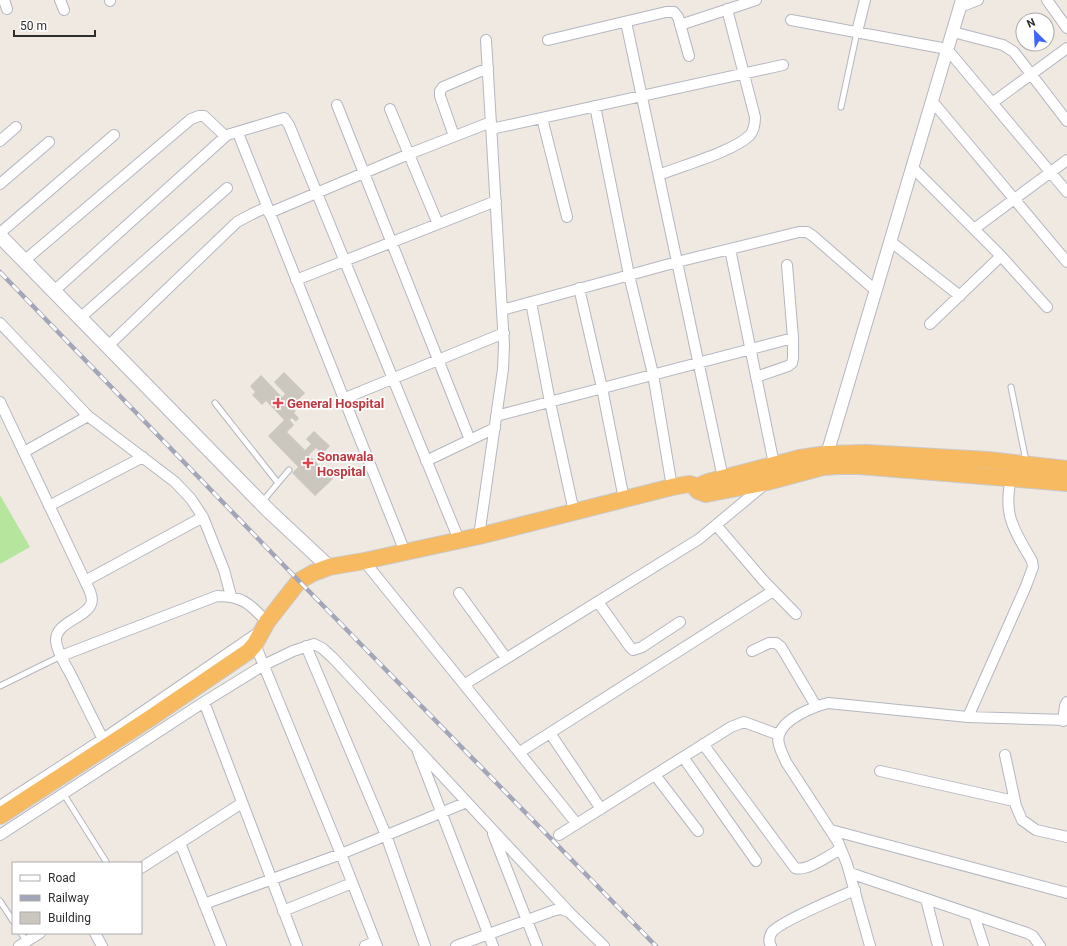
<svg xmlns="http://www.w3.org/2000/svg" width="1067" height="946" viewBox="0 0 1067 946" font-family="Roboto,sans-serif">
<rect width="100%" height="100%" fill="#efe9e1"/>
<!-- green -->
<path fill="#b6e59e" d="M0,495L30,547L0,564Z"/>
<!-- building -->
<path fill="#cbc7bf" d="M284,372L305,393L299,399L303,403L298,407L294,403L291,406L296,411L294,413L299,418L296,422L292,418L290,420L294,425L287,432L305,450L311,444L306,439L314,431L330,446L322,454L316,448L309,455L333,479L315,496L292,473L298,467L268,436L284,420L266,401L262,405L252,395L255,392L250,386L261,375L282,397L285,394L274,382Z"/>
<g fill="none" stroke-linecap="round" stroke-linejoin="round">
<!-- service casing -->
<g stroke="#b4b7c1" stroke-width="7">
<path id="service" d="M841,107L857,32
M1011,387L1026,461
M215,403L278,483
M262,502L289,470
M0,686L61,656
M63,793L107,863
M0,901L13,921
M21,933L26,941"/>
</g>
<!-- minor casing -->
<g stroke="#b4b7c1" stroke-width="12">
<path id="minor" d="M4,0L7,9
M60,0L64,10
M110,0V1
M1047,0L1067,28
M960,7L978,0
M791,20L947,49L1067,192
M626,22L723,478
M680,25L756,0
M857,32L865,0
M953,32L1003,45L1014,52L1067,121
M548,40L666,12H674L678,17L689,56
M932,101L1067,262
M992,103L1067,48
M337,105L470,440
M595,106L629,275L653,374L672,487
M390,109L438,224
M542,118L567,217
M491,129L783,65
M238,133L405,552
M454,136L440,96V91L443,87L488,68
M0,141L16,127
M912,167L1001,256L1047,307
M659,175C681,166 735,151 750,135C754,130 755,124 755,117L727,9
M0,184L49,142
M269,213L409,154L491,122
M974,229L1067,160
M0,233L114,135
M890,241L960,296
M730,249L774,464
M24,261L191,119L199,116H204L223,134L227,135L284,118L289,125L459,540
M296,280L496,201
M579,288L602,388L624,499
M54,291L227,135
M531,302L550,402L574,512
M502,310L677,262L799,232H807L813,236L875,290
M80,318L227,188
M0,323L88,416L175,482L191,499L203,517L224,570L231,596
M930,324L1001,256
M108,346L237,222L252,214L267,207
M756,377L788,366L792,363L793,358V338L787,265
M343,399L504,333
M0,402L85,581C88,587 94,597 91,604C86,618 55,622 56,641C57,653 66,665 71,675C82,697 92,718 103,739
M496,416L793,338
M24,452L88,416
M426,461L495,428
M49,506L143,457
M716,525L763,580L796,614
M479,536L503,369L504,345L486,40
M364,561L577,824
M85,581L203,517
M459,593L506,658
M598,602L630,647L633,650L642,647L680,622
M255,644L341,854L377,946
M306,646L386,835L425,946
M752,651L769,643H776L781,647L816,706
M61,656L217,596C243,596 250,604 267,622
M465,684L699,539L764,485
M204,702L297,946
M968,717L1026,586L1033,567L1032,561C1013,528 1002,514 1012,474
M1063,721L1065,706L1067,702
M550,733L601,809
M703,744L795,868C807,872 829,855 841,849
M418,752L493,946
M520,752L773,591
M1005,755L1016,806L1022,820L1036,830L1067,837
M683,757L756,861
M880,771L1014,801
M655,775L698,831
M0,806L103,739L259,632
M831,830L1067,893
M493,834L537,946
M0,835L204,702L264,665L293,651L314,644L322,648L333,658L569,912
M559,835L731,727L744,722L779,735
M180,843L221,946
M141,868L242,803
M850,873L1027,933L1033,936L1040,946
M926,899L938,946
M204,904L341,854L467,802
M283,911L352,883
M974,915L984,946
M95,933L102,946
M19,946L40,933
M365,946L375,942
M456,946L555,910L561,909L569,912L604,946
M771,946C768,941 769,937 772,932C781,921 839,897 855,890
M870,946L847,864L838,842L786,762C783,754 776,744 779,735C784,718 813,707 828,703L968,717L1067,720"/>
</g>
<!-- tertiary casing -->
<g stroke="#b4b7c1" stroke-width="14">
<path id="tertiary" d="M825,461L962,0"/>
</g>
<!-- secondary casing -->
<g stroke="#b4b7c1" stroke-width="16">
<path id="secondary" d="M0,236L270,512L329,567"/>
</g>
<!-- trunk casing -->
<g stroke="#c9c9c9" stroke-width="18">
<path id="trunk" d="M698,491L703,484L708,482L800,458L827,454L866,453L988,460L1067,469
M0,816L152,717L249,651L255,644L267,622L299,581L313,573L329,567L364,561L479,536L672,487L689,484L693,485L698,491L706,494L767,482L823,467L837,466H860L1067,483"/>
</g>
<!-- service -->
<use href="#service" stroke="#fff" stroke-width="5"/>
<!-- minor -->
<use href="#minor" stroke="#fff" stroke-width="10"/>
<!-- tertiary -->
<use href="#tertiary" stroke="#fff" stroke-width="12"/>
<!-- secondary -->
<use href="#secondary" stroke="#fff" stroke-width="14"/>
<!-- trunk -->
<use href="#trunk" stroke="#f8ba60" stroke-width="16"/>
<!-- rail casing -->
<g stroke="#a3a6b8" stroke-width="4.5">
<path id="rail" d="M0,272L299,581L656,946"/>
</g>
<!-- rail -->
<use href="#rail" stroke="#fff" stroke-width="3" stroke-dasharray="9" stroke-linecap="butt"/>
</g>
<!-- markers -->
<g fill="#e0444e" stroke="#fff" stroke-width="1.5">
<path d="M276 397h4v4h4v4h-4v4h-4v-4h-4v-4h4z"/>
<path d="M306 457h4v4h4v4h-4v4h-4v-4h-4v-4h4z"/>
</g>
<g text-anchor="middle" stroke-width="3.5" stroke-linejoin="round" paint-order="stroke">
<!-- health labels -->
<g font-size="13" font-weight="bold" fill="#be3a42" stroke="#fff" text-anchor="start">
<text x="287" y="408">General Hospital</text>
<text x="317" y="461">Sonawala<tspan x="317" dy="15">Hospital</tspan></text>
</g>
</g>
<!-- legend -->
<rect x="12" y="862" width="130" height="72" fill="#ffffff" stroke="#ababab"/>
<rect x="20" y="875" width="20" height="6" fill="#ffffff" stroke="#ababab"/>
<text x="48" y="882" font-size="12" fill="#2e2e2e">Road</text>
<rect x="20" y="895" width="20" height="6" fill="#a3a6b8" stroke="#ababab"/>
<text x="48" y="902" font-size="12" fill="#2e2e2e">Railway</text>
<rect x="20" y="912" width="20" height="12" fill="#cbc7bf" stroke="#ababab"/>
<text x="48" y="922" font-size="12" fill="#2e2e2e">Building</text>
<!-- north arrow -->
<g transform="translate(1035 32) rotate(336)"><circle r="19" fill="#ffffff" stroke="#ababab"/>
<path d="M0-3L7 15L0 10L-7 15Z" fill="#4264fb"/>
<text y="-6" font-size="11" font-weight="bold" text-anchor="middle" fill="#2e2e2e">N</text>
</g>
<!-- scale -->
<path d="M14 30v6h81v-6" fill="none" stroke="#2e2e2e" stroke-width="2"/>
<text x="20" y="30" font-size="12" fill="#2e2e2e" stroke="#ffffff" stroke-width="3" paint-order="stroke">50 m</text>
</svg>
